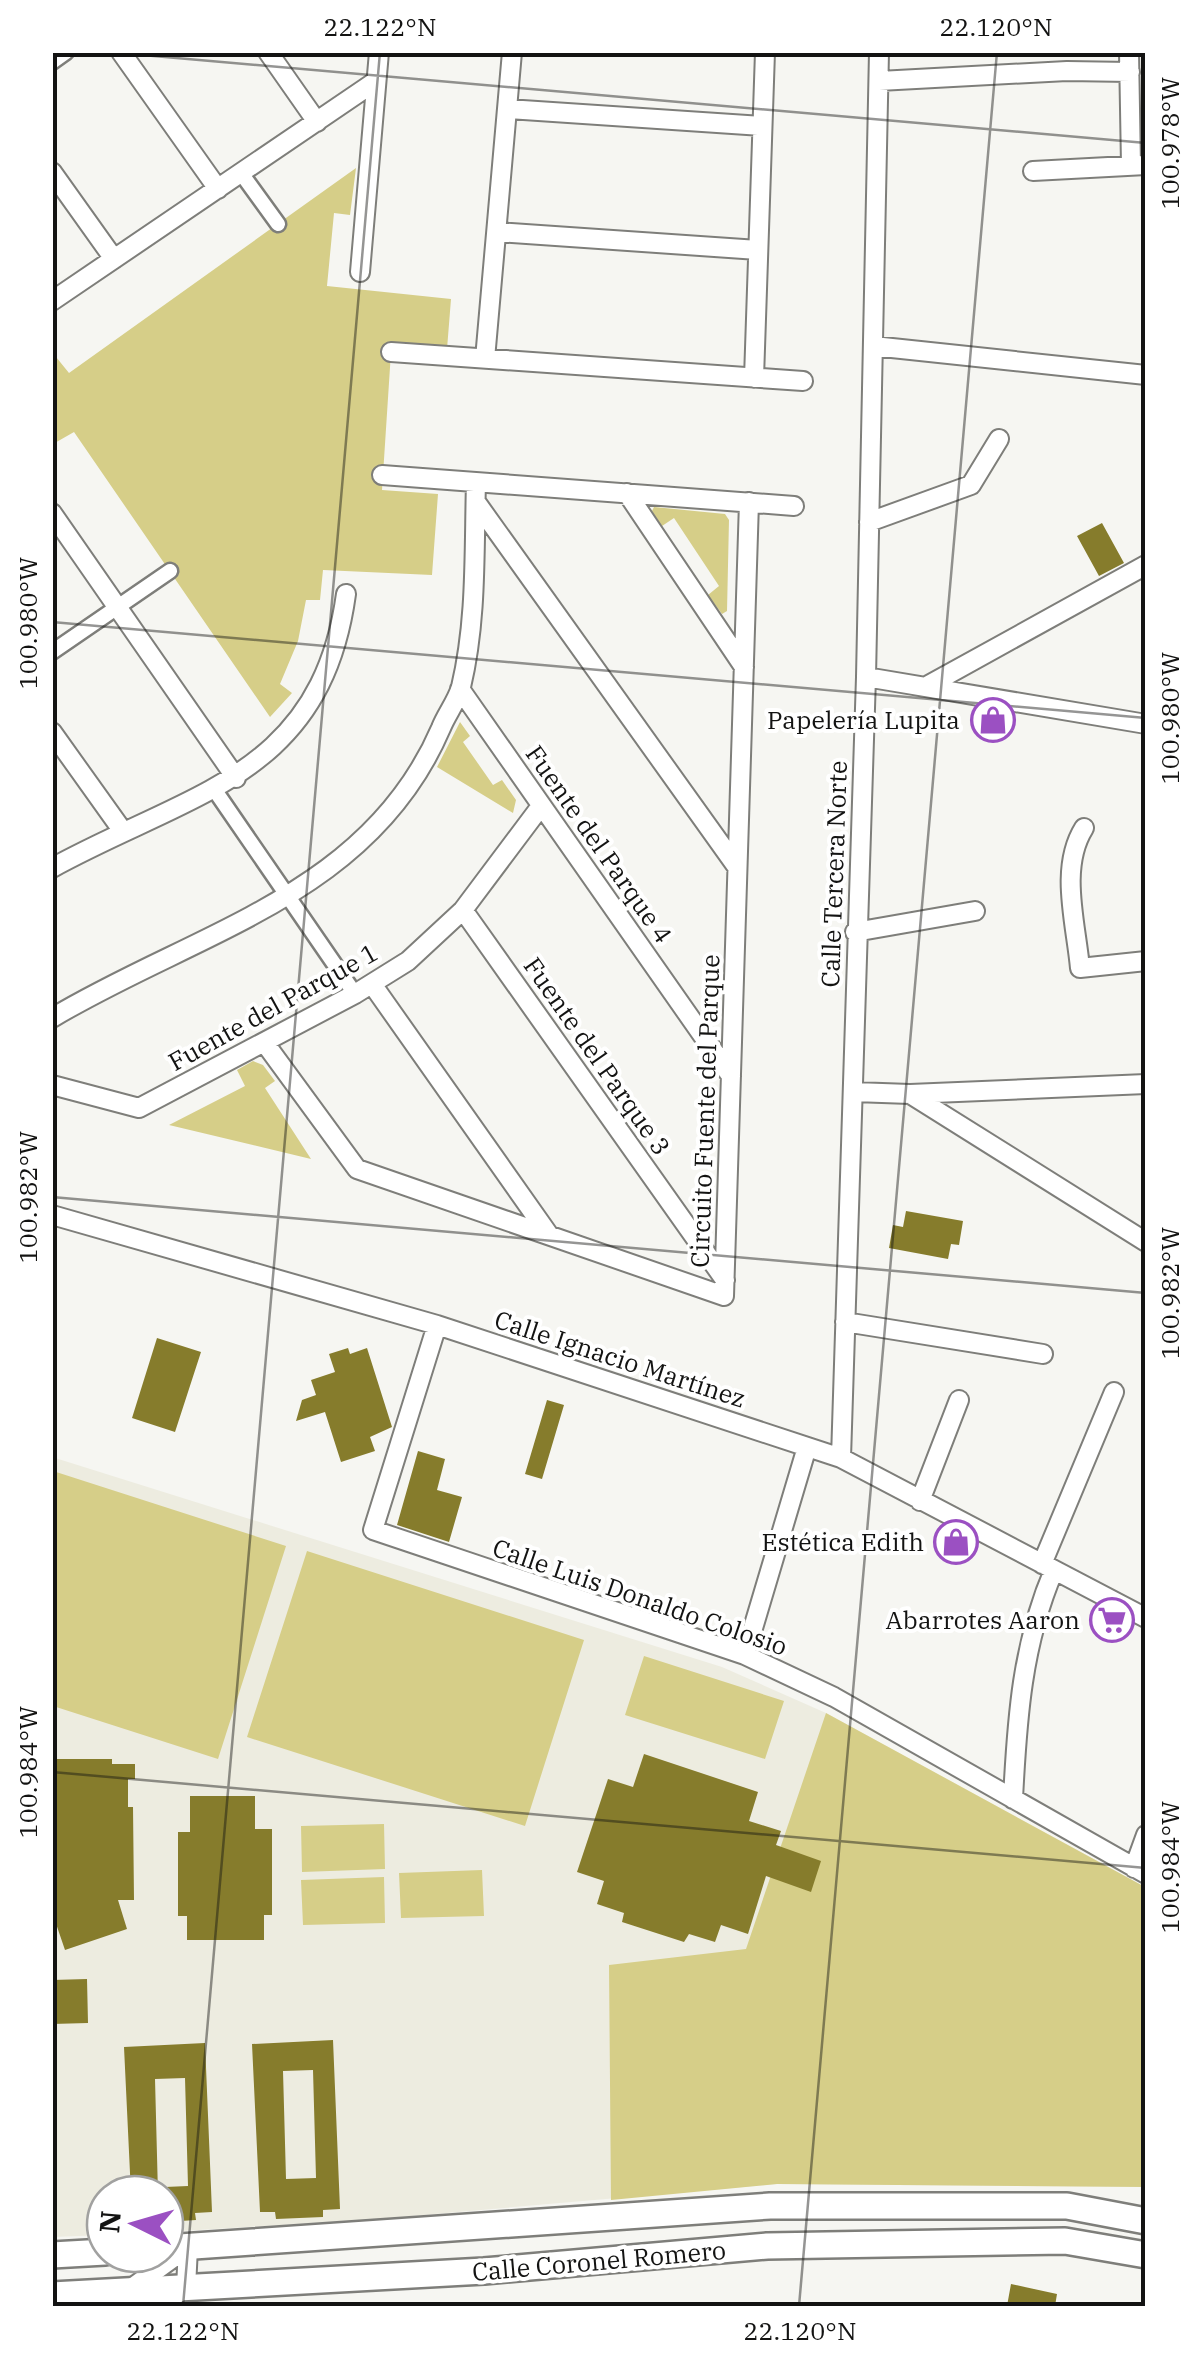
<svg xmlns="http://www.w3.org/2000/svg" width="1198" height="2359" viewBox="0 0 1198 2359" font-family="'IBM Plex Serif',serif">
<rect width="100%" height="100%" fill="#f6f6f2"/>
<!-- built -->
<path fill="#edece0" d="M52,1457L722,1667L826,1713L1145,1887V2187L777,2184L366,2220L165,2232V2194H105V2235L53,2237Z"/>
<!-- green -->
<path fill="#d6ce88" d="M356,168L350,215L334,213L327,286L451,299L447,349L391,352L382,490L438,494L432,575L323,570L320,600H306L298,641L280,684L292,693L270,717L74,432L53,444L52,352L69,373Z
M654,507L725,514L729,520L727,611L722,614L708,595L719,586L674,518L662,526L652,511Z
M460,722L470,736L463,742L493,785L502,780L516,800L513,813L437,767Z
M253,1061L263,1065L275,1081L265,1088L311,1159L169,1125L245,1086L237,1070Z
M53,1471L286,1546L218,1759L53,1706Z
M307,1551L584,1640L525,1826L247,1737Z
M644,1656L784,1701L765,1759L625,1715Z
M826,1713L1145,1887V2187L777,2184L611,2200L609,1965L746,1949Z
M384,1824L385,1869L302,1872L301,1826Z
M482,1870L484,1916L401,1918L399,1873Z
M384,1877L385,1923L303,1925L301,1880Z"/>
<!-- building -->
<path fill="#867c2c" fill-rule="evenodd" d="M1102,523L1124,563L1099,576L1077,536Z
M906,1211L963,1221L959,1245L951,1244L948,1259L889,1248L893,1225L903,1227Z
M157,1338L201,1352L175,1432L132,1418Z
M348,1348L350,1354L367,1348L392,1427L370,1437L375,1451L341,1462L325,1412L296,1421L302,1400L316,1395L311,1380L335,1372L329,1354Z
M547,1400L564,1405L542,1479L525,1474Z
M418,1451L445,1459L437,1490L462,1497L449,1542L397,1525Z
M644,1754L758,1792L749,1821L781,1831L776,1845L821,1861L811,1892L766,1876L748,1934L721,1925L715,1942L689,1934L684,1942L622,1922L624,1913L597,1904L604,1881L577,1872L608,1779L633,1787Z
M54,1759H112V1764H135V1779H128V1807H133L134,1900H118L127,1929L65,1950L52,1912Z
M190,1796H255V1829H272V1915H264V1940H187V1916H178V1832H190Z
M87,1979L88,2023L52,2024V1980Z
M333,2040L340,2209L323,2210V2217L276,2219L275,2212H260L252,2044ZM313,2070L316,2178L286,2179L283,2071Z
M205,2043L212,2212L195,2213L196,2220L165,2222V2187L188,2186L185,2078L155,2079L158,2194H131L124,2047Z
M1011,2284L1057,2294L1055,2306H1007Z"/>
<g fill="none" stroke-linecap="round" stroke-linejoin="round">
<!-- pedestrian casing -->
<g stroke="#7e7e7a" stroke-width="19">
<path id="pedestrian" d="M52,62L66,52
M241,173L278,224
M52,652L170,571
M214,789L355,994"/>
</g>
<!-- minor casing -->
<g stroke="#7e7e7a" stroke-width="22">
<path id="minor" d="M121,52L218,189
M268,52L317,122
M1129,52L1131,165
M879,81L1067,71L1130,72
M507,109L762,126
M1033,171L1146,165
M52,172L114,259
M497,232L758,250
M360,272L379,52
M52,301L376,81
M873,346L1146,375
M391,352L803,381
M485,359L512,52
M754,378L765,52
M382,475L794,506
M627,493L744,667
M476,502L737,867
M52,513L236,778
M869,522L971,485L999,439
M866,677L1146,724
M927,686L1146,565
M460,689L731,1076
M52,732L122,830
M1084,828C1059,868 1076,923 1080,968L1146,961
M52,868C190,792 321,777 346,594
M463,910L725,1280
M855,932L975,911
M372,984L549,1235
M52,1018C195,932 369,896 441,728C446,715 457,701 461,687C477,620 474,551 476,482
M264,1042L357,1169L724,1296L749,502
M52,1085L139,1108L355,994L408,961L463,910L541,806
M854,1092L910,1094L1146,1084
M910,1094L1146,1242
M52,1215L437,1325L841,1458L1146,1618
M845,1322L1043,1354
M437,1325L373,1530L745,1655L834,1697L1146,1874
M841,1458L866,677L879,52
M920,1501L959,1400
M1042,1564L1114,1392
M745,1655L807,1447
M1013,1799C1017,1719 1022,1644 1054,1570
M1134,1868L1146,1835
M107,2306L188,2247L186,2288L159,2306"/>
</g>
<!-- secondary casing -->
<g stroke="#7e7e7a" stroke-width="30">
<path id="secondary" d="M165,2248L770,2206H1067L1146,2221
M52,2255L105,2252
M52,2295L484,2271L767,2246L1065,2241L1146,2255"/>
</g>
<!-- pedestrian -->
<use href="#pedestrian" stroke="#fff" stroke-width="14"/>
<!-- minor -->
<use href="#minor" stroke="#fff" stroke-width="18"/>
<!-- secondary -->
<use href="#secondary" stroke="#fff" stroke-width="25"/>
</g>
<!-- ticks -->
<path fill="none" stroke="#131312" stroke-width="2.5" stroke-opacity="0.45" d="M108,52L1146,143M52,622L1146,718M52,1197L1146,1293M52,1772L1146,1868M183,2306L380,52M799,2306L997,52"/>
<!-- icons -->
<defs>
<g id="shop-ring" transform="scale(2.25)"><circle r="9.5" fill="#fff" stroke="#9b50c2" stroke-width="1.5"/><path d="M-5-2.5h2.3a2.7 3.5 0 0 1 5.4 0H5L5.5 6h-11ZM-1.5-2.5h3a1.5 2.3 0 0 0-3 0Z" fill="#9b50c2"/></g>
<g id="supermarket-ring" transform="scale(2.25)"><circle r="9.5" fill="#fff" stroke="#9b50c2" stroke-width="1.5"/><path d="M-6-5.5h2.5l.6 2H6L4.5 2H-2.5L-4.4-4H-6ZM-1.5 3.2a1.3 1.3 0 1 0 .1 0ZM3 3.2a1.3 1.3 0 1 0 .1 0Z" fill="#9b50c2"/></g>
</defs>
<g fill-rule="evenodd">
<use href="#shop-ring" x="993" y="720"/>
<use href="#shop-ring" x="956" y="1542"/>
<use href="#supermarket-ring" x="1112" y="1620"/>
</g>
<g text-anchor="middle" stroke-width="8" stroke-linejoin="round" paint-order="stroke">
<!-- poi labels -->
<g font-size="25" fill="#131312" stroke="#fff" text-anchor="end">
<text x="960" y="729">Papelería Lupita</text>
<text x="924" y="1551">Estética Edith</text>
<text x="1080" y="1629">Abarrotes Aaron</text>
</g>
<!-- street labels -->
<g font-size="25" fill="#131312" stroke="#fff">
<text transform="translate(599 844) rotate(55)" y="9">Fuente del Parque 4</text>
<text transform="translate(834 874) rotate(-88)" y="9">Calle Tercera Norte</text>
<text transform="translate(273 1007) rotate(-29)" y="9">Fuente del Parque 1</text>
<text transform="translate(597 1056) rotate(55)" y="9">Fuente del Parque 3</text>
<text transform="translate(705 1111) rotate(-88)" y="9">Circuito Fuente del Parque</text>
<text transform="translate(620 1359) rotate(18)" y="9">Calle Ignacio Martínez</text>
<text transform="translate(640 1597) rotate(19)" y="9">Calle Luis Donaldo Colosio</text>
<text transform="translate(599 2261) rotate(-5)" y="9">Calle Coronel Romero</text>
</g>
</g>
<!-- border -->
<rect width="1198" height="2359" fill="none" stroke="#ffffff" stroke-width="110"/>
<!-- north arrow -->
<g transform="translate(135 2224) rotate(275)"><circle r="48" fill="#ffffff" stroke="#a1a1a0" stroke-width="2.5"/>
<path d="M0-8L18 38L0 25L-18 38Z" fill="#9b50c2"/>
<text y="-15" font-size="28" font-weight="bold" text-anchor="middle" fill="#131312">N</text>
</g>
<rect x="55" y="55" width="1088" height="2249" fill="none" stroke="#131312" stroke-width="4"/>
<g font-size="25" text-anchor="middle" fill="#131312">
<text x="380" y="36">22.122°N</text>
<text x="996" y="36">22.120°N</text>
<text transform="translate(1170 143) rotate(-90)" y="9">100.978°W</text>
<text transform="translate(28 623) rotate(-90)" y="9">100.980°W</text>
<text transform="translate(1170 718) rotate(-90)" y="9">100.980°W</text>
<text transform="translate(28 1197) rotate(-90)" y="9">100.982°W</text>
<text transform="translate(1170 1293) rotate(-90)" y="9">100.982°W</text>
<text transform="translate(28 1772) rotate(-90)" y="9">100.984°W</text>
<text transform="translate(1170 1867) rotate(-90)" y="9">100.984°W</text>
<text x="183" y="2340">22.122°N</text>
<text x="800" y="2340">22.120°N</text>
</g>
</svg>
